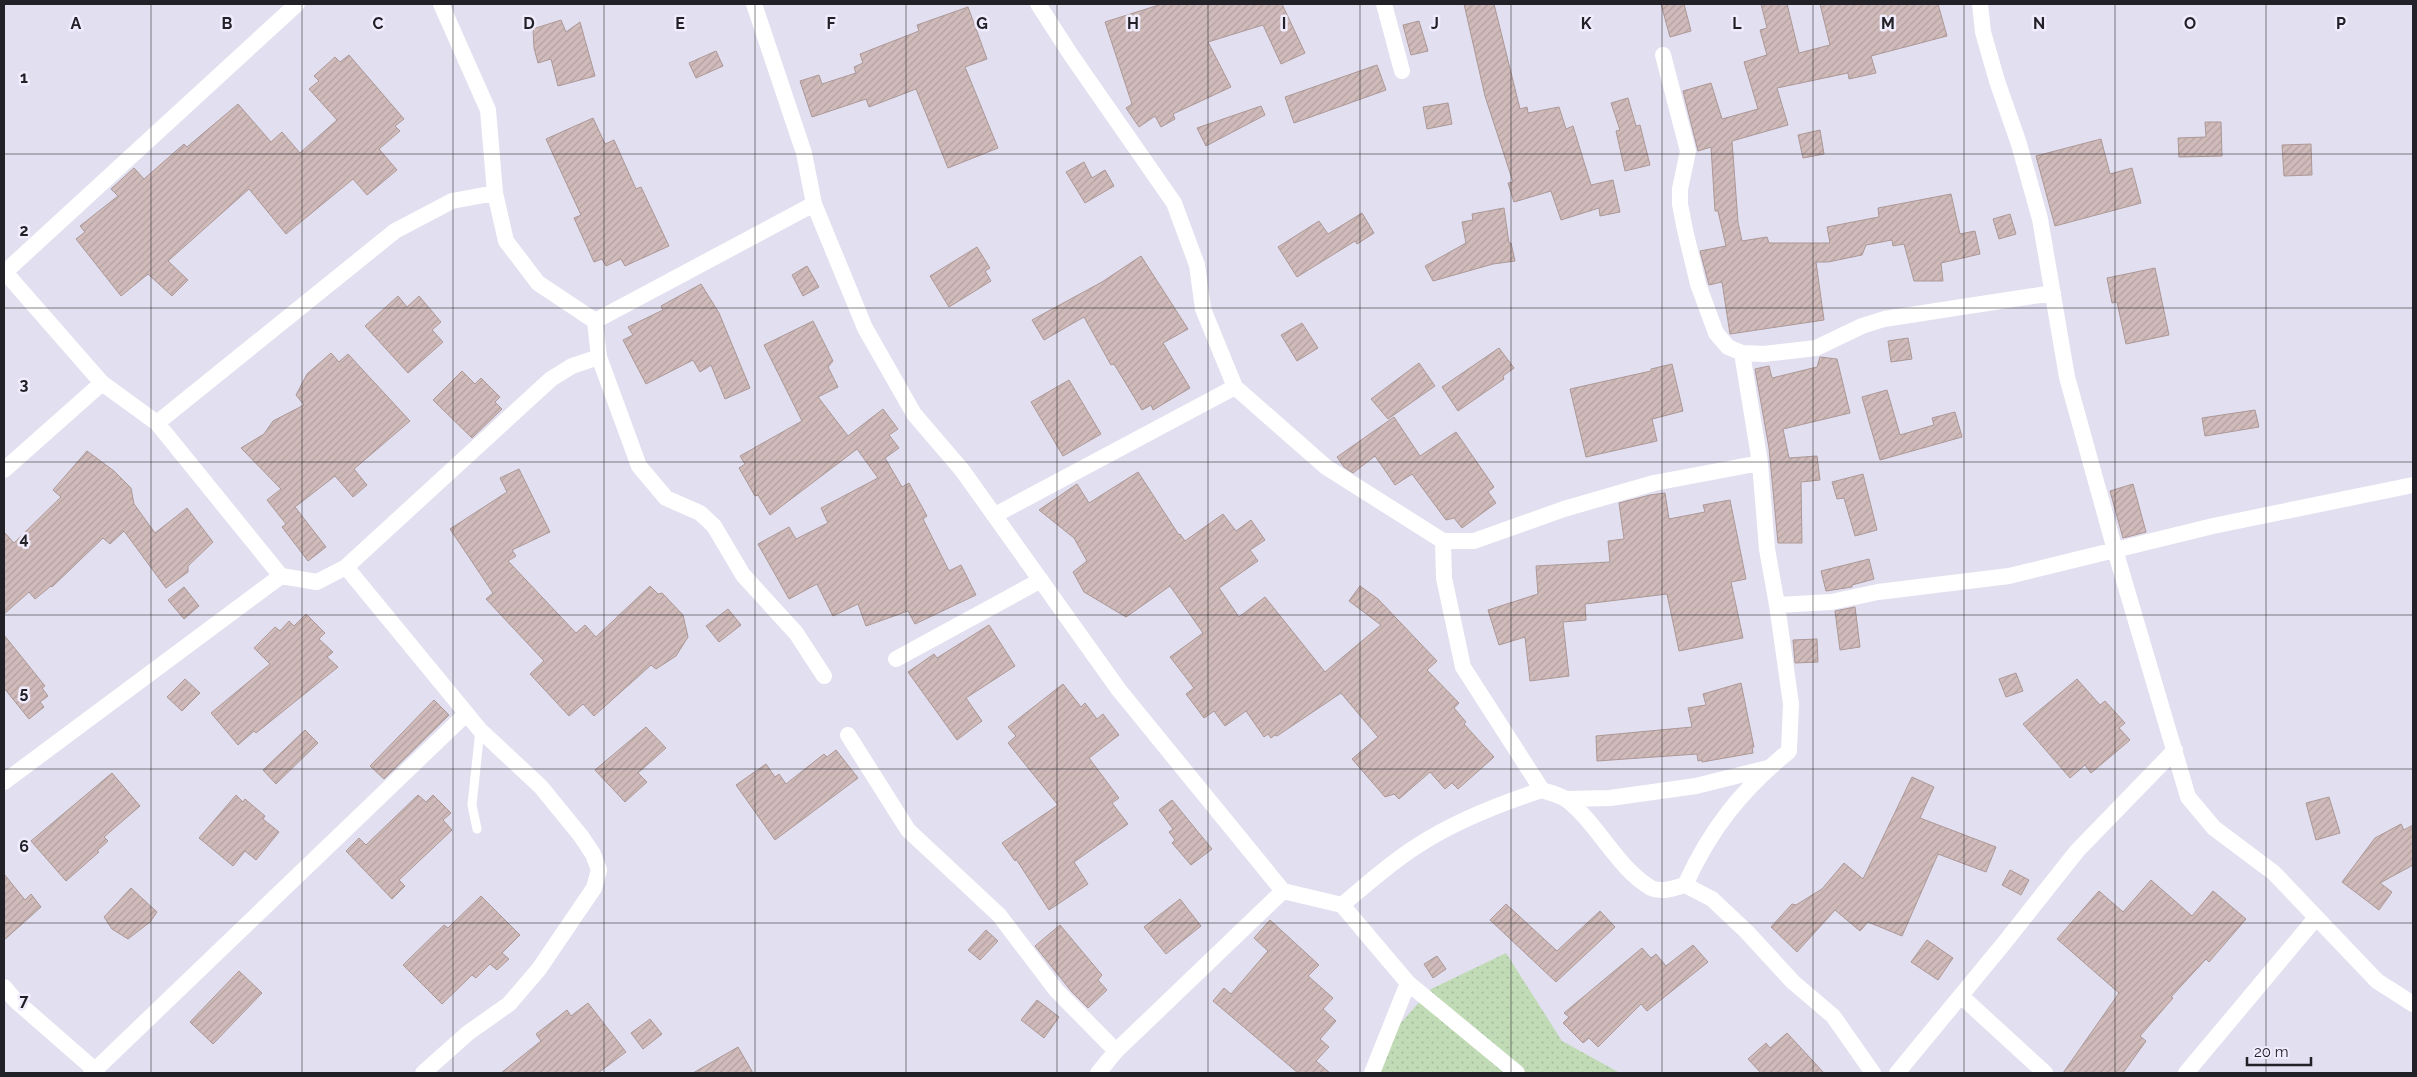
<svg xmlns="http://www.w3.org/2000/svg" width="2417" height="1077" viewBox="0 0 2417 1077" font-family="Raleway,sans-serif">
<defs>
<pattern id="grass-dots" width="8" height="8" patternUnits="userSpaceOnUse" patternTransform="scale(1.25)"><rect width="8" height="8" fill="#c1dbb7"/><path d="M2 2h.1M6 6h.1" fill="none" stroke="#a6bc9d" stroke-width="1.8" stroke-linecap="round"/></pattern>
<pattern id="building-hatch" width="6" height="6" patternUnits="userSpaceOnUse" patternTransform="scale(1.25)"><rect width="6" height="6" fill="#d0bbba"/><path d="M-1 1l2-2M0 6l6-6M5 7l2-2" fill="none" stroke="#b2a0a0"/></pattern>
</defs>
<rect width="100%" height="100%" fill="#e2dff0"/>
<!-- grass -->
<path fill="url(#grass-dots)" d="M1506,953L1562,1041L1620,1073H1379L1397,1027L1431,989Z"/>
<!-- building -->
<path fill="url(#building-hatch)" stroke="#ac9897" d="M1162,4H1282L1305,53L1281,64L1263,25L1208,42L1231,87L1173,114L1175,119L1161,127L1155,116L1139,127L1126,108L1132,104L1105,22Z
M1464,4H1494L1520,109L1527,107L1528,113L1559,107L1566,129L1573,126L1591,185L1613,180L1620,212L1600,216L1599,208L1561,220L1551,191L1514,202L1508,183L1513,182L1485,96Z
M1661,4H1684L1691,31L1670,37Z
M1761,4H1787L1799,53L1830,45L1820,4H1938L1947,36L1871,56L1876,73L1849,79L1848,73L1777,88L1788,125L1732,141L1738,222L1742,241L1767,237L1769,243H1830L1827,227L1879,217L1878,208L1951,194L1960,234L1975,231L1980,254L1941,263L1943,281H1914L1904,244L1893,246L1892,240L1866,245L1862,255L1828,262H1816L1824,320L1730,334L1722,282L1709,285L1700,251L1726,246L1718,211H1715L1711,147L1698,151L1683,91L1711,83L1722,119L1758,109L1744,62L1767,55L1760,30L1767,28Z
M968,7L987,59L965,67L998,148L948,168L916,89L869,107L866,99L812,117L800,81L819,75L822,84L856,73L854,67L863,63L860,54L919,31L917,25Z
M561,20L566,32L580,22L595,76L558,86L551,59L538,63L534,48L533,29Z
M1419,21L1428,51L1411,55L1403,25Z
M716,51L723,66L696,78L689,63Z
M349,55L404,119L395,126L400,131L379,149L397,170L367,195L353,179L286,234L249,189L168,261L188,280L172,296L148,274L121,296L76,239L85,232L80,226L118,196L111,189L134,168L144,179L184,144L187,147L238,104L271,142L282,132L300,153L337,120L309,89L319,81L314,76L335,57L340,62Z
M1377,65L1386,90L1294,123L1285,97Z
M1628,98L1636,126L1640,125L1650,165L1625,171L1616,131L1620,130L1611,103Z
M1448,103L1452,124L1427,129L1423,107Z
M1261,106L1265,115L1206,146L1197,128Z
M593,118L605,144L614,140L636,189L641,187L669,246L625,266L621,259L606,266L602,259L594,262L574,218L581,215L546,139Z
M2205,122H2221L2222,156L2179,157L2178,138L2206,137Z
M1820,130L1824,154L1803,158L1798,135Z
M2101,139L2110,174L2132,168L2141,203L2055,226L2036,156Z
M2311,144L2312,175L2284,176L2282,145Z
M1084,162L1092,178L1105,170L1114,186L1085,203L1066,172Z
M1504,208L1509,243H1511L1515,261L1493,264L1433,281L1425,266L1466,243L1462,222L1473,220L1472,214Z
M1362,213L1374,233L1357,244L1355,241L1297,277L1278,247L1319,221L1328,234Z
M2010,214L2016,234L1999,239L1993,219Z
M977,247L990,268L985,271L991,281L949,307L930,276Z
M1141,256L1188,329L1163,343L1190,388L1153,410L1151,405L1142,410L1114,364L1111,365L1084,317L1044,340L1032,320L1102,282Z
M807,266L819,287L803,296L792,275Z
M2155,268L2169,335L2126,344L2117,302L2112,303L2107,278Z
M701,284L719,313L750,388L725,399L711,365L700,372L693,360L646,384L623,340L633,335L628,327L663,310L661,306Z
M398,296L407,307L419,296L441,322L432,330L443,342L408,373L365,326Z
M813,321L833,361L828,367L838,387L818,397L848,436L883,409L898,429L889,435L899,448L885,458L902,487L909,483L927,516L923,519L949,571L961,565L976,595L915,624L908,611L866,626L858,604L833,616L817,584L789,599L758,544L789,527L796,539L828,523L821,508L878,478L857,449L770,515L758,495L755,496L739,468L745,464L740,456L802,421L764,345Z
M1302,323L1318,348L1297,361L1281,335Z
M1908,338L1912,359L1891,362L1888,341Z
M1499,348L1514,368L1503,376L1504,379L1458,411L1442,387Z
M331,353L339,362L348,354L410,421L354,469L367,485L353,497L335,476L295,507L326,547L308,561L282,527L286,524L267,500L281,489L241,448L264,434L273,421L304,405L296,395L307,374Z
M1820,357L1837,359L1850,413L1783,429L1789,458L1817,456L1820,480L1801,482L1802,543H1778L1769,448L1755,369L1769,366L1772,378L1817,367Z
M1419,363L1435,386L1388,419L1371,399Z
M1672,364L1683,411L1652,419L1657,441L1586,457L1570,389L1651,371V369Z
M462,371L475,384L481,378L500,397L495,402L502,409L472,438L433,400Z
M1069,380L1101,434L1063,456L1031,402Z
M1887,390L1900,435L1934,425L1932,418L1955,412L1962,437L1880,460L1862,397Z
M2255,410L2259,427L2205,436L2202,418Z
M1394,417L1420,456L1456,432L1494,487L1488,492L1496,503L1462,528L1454,518L1446,520L1412,474L1395,485L1375,456L1353,473L1344,467L1337,457Z
M87,451L114,471L131,488L134,504L155,533L187,508L213,542L188,566V572L166,588L124,531L110,544L103,538L52,587L51,586L35,599L29,592L4,614V532L14,543L61,497L53,490Z
M519,469L550,532L512,550L516,556L508,561L576,633L585,625L596,637L650,586L658,594L662,593L683,615L688,637L676,656L656,669L651,665L594,716L583,704L569,716L530,674L544,661L486,599L493,593L450,529L507,492L500,478Z
M1138,472L1179,535L1180,534L1185,541L1223,514L1236,531L1251,520L1265,540L1250,550L1258,561L1219,588L1239,617L1265,597L1325,672L1381,625L1349,601L1360,586L1378,599L1437,661L1427,670L1459,703L1454,708L1466,722L1464,724L1494,757L1458,789L1452,783L1445,789L1430,772L1399,799L1394,794L1385,797L1352,759L1378,737L1341,693L1277,736L1275,735L1271,738L1268,734L1264,737L1246,711L1225,726L1214,711L1204,718L1186,694L1194,688L1170,657L1203,633L1170,586L1126,617L1084,592L1073,572L1087,561L1074,538L1039,510L1077,484L1089,503Z
M1863,474L1877,530L1855,536L1844,498L1837,499L1832,482Z
M2133,484L2146,532L2123,538L2110,491Z
M1665,493L1669,519L1705,512L1703,505L1730,500L1746,579L1731,582L1743,638L1679,651L1667,594L1585,604L1586,620L1563,622L1569,676L1530,681L1525,637L1499,645L1488,610L1538,594L1536,566L1610,562L1608,541L1624,539L1619,503L1650,495Z
M1869,559L1874,579L1852,585V587L1826,591L1821,571Z
M184,587L199,606L184,619L168,600Z
M1855,607L1860,647L1840,650L1835,611Z
M728,609L741,625L719,642L706,626Z
M306,614L325,633L319,639L333,652L327,657L338,667L256,733L254,731L238,745L211,713L270,664L254,648L275,627L280,631L289,621L294,626Z
M989,625L1015,666L966,698L982,721L957,740L908,672L934,654L937,658Z
M4,635L45,686L42,688L48,696L40,702L44,707L29,719L4,688Z
M1817,639L1818,662L1795,663L1793,640Z
M2016,673L2023,691L2006,697L1999,679Z
M185,679L200,693L182,711L167,697Z
M2077,679L2100,705L2105,701L2125,723L2119,728L2130,740L2091,773L2085,765L2070,778L2023,724Z
M1741,683L1754,747H1752L1753,753L1702,762V760L1698,761L1697,754L1597,761L1596,736L1692,727L1688,708L1706,705L1703,694Z
M1063,684L1081,707L1085,703L1097,719L1103,714L1119,735L1089,758L1119,798L1112,803L1128,824L1074,862L1088,884L1049,910L1016,859L1015,861L1002,843L1058,805L1008,743L1016,736L1008,727Z
M434,700L449,715L384,779L370,766Z
M646,727L666,748L638,773L647,782L625,802L595,770Z
M305,730L318,743L276,784L263,770Z
M836,750L858,778L775,840L736,785L766,764L775,777L779,774L786,784L824,754L827,757Z
M112,773L140,806L104,837L108,841L97,851L99,852L66,881L31,841Z
M1912,777L1934,787L1920,818L1996,847L1986,872L1938,854L1902,936L1868,922L1860,931L1835,910L1797,952L1771,927L1792,904L1796,905L1822,889L1844,863L1863,879Z
M236,795L243,802L245,799L265,816L263,819L279,832L256,860L245,851L233,866L199,838Z
M418,795L426,802L433,795L451,813L443,820L452,830L399,880L405,886L392,899L346,851L359,838L366,845Z
M2329,797L2340,833L2316,840L2306,803Z
M1172,800L1212,849L1191,865L1172,843L1175,840L1169,832L1173,829L1159,810Z
M2401,824L2404,830L2413,825V865L2380,883L2392,892L2379,910L2342,882L2375,838Z
M2010,870L2029,880L2021,895L2002,885Z
M4,874L25,900L31,894L41,907L4,940Z
M2151,880L2192,916L2213,891L2246,919L2209,962L2206,959L2171,997L2173,998L2140,1036L2146,1041L2123,1073H2063L2119,993L2057,939L2099,891L2123,912Z
M131,888L157,912L150,922L128,939L112,929L104,917Z
M481,896L520,935L502,953L509,959L497,970L490,964L476,978L472,975L442,1004L403,965L444,925L448,928Z
M1180,899L1201,926L1166,954L1144,927Z
M1506,904L1557,951L1600,911L1615,927L1556,982L1490,920Z
M1270,920L1319,965L1308,976L1333,998L1323,1009L1336,1021L1320,1039L1329,1047L1316,1061L1330,1073H1298L1213,1001L1224,988L1231,994L1268,951L1254,938Z
M1060,925L1102,975L1098,980L1107,990L1088,1008L1072,992L1035,946Z
M986,930L998,941L980,960L968,950Z
M1927,940L1953,958L1938,980L1911,962Z
M1693,945L1708,962L1647,1011L1641,1004L1598,1047L1589,1038L1583,1043L1563,1023L1569,1017L1564,1013L1642,948L1651,958L1656,954L1666,966Z
M1437,956L1446,969L1433,978L1424,964Z
M239,971L262,993L213,1044L190,1022Z
M1037,1000L1059,1017L1044,1038L1021,1020Z
M588,1003L626,1052L598,1073H501L541,1041L536,1034L567,1010L571,1016Z
M650,1019L662,1034L643,1049L631,1033Z
M1787,1033L1824,1073H1761L1748,1059L1766,1043L1770,1048Z
M738,1047L753,1073H693Z"/>
<g fill="none" stroke-linecap="round" stroke-linejoin="round">
<!-- service -->
<path stroke="#fff" stroke-width="9" d="M477,829L472,805L480,730"/>
<!-- minor -->
<path stroke="#fff" stroke-width="16" d="M441,4L488,110L495,193L506,241L538,283L595,321
M754,4L804,153L814,204L865,328L914,414L962,470L1119,690L1283,891L1116,1051L1098,1073
M1038,4L1071,55L1174,203L1197,265L1203,309L1235,387L1326,467L1443,541H1474L1564,509L1654,483L1760,463
M1384,4L1402,71
M1980,4L1983,32L1997,81L2019,144L2040,219L2067,377L2115,550L2188,797L2214,828L2274,873L2377,981L2413,1004
M1663,55L1688,151L1680,189V204L1685,230L1698,284L1716,333L1728,347L1742,353L1764,354L1816,348L1862,326L1884,319L2053,293
M4,271L102,383L157,423L281,576L317,582L346,567L480,730L541,787L581,836L593,854L599,870L594,888L539,969L509,1004L468,1033L423,1073
M5,272L297,4
M595,321L599,357L639,466L666,498L700,513L714,526L743,575L796,633L824,676
M595,321L814,204
M1742,353L1760,463L1767,549L1777,605L1831,602L1878,592L2009,576L2213,526L2413,485
M157,423L395,231L452,201L495,193
M4,470L102,383
M995,515L1235,387
M1443,541L1444,578L1463,667L1542,790
M346,567L551,379L572,366L599,357
M896,659L1041,580
M848,735L908,830L999,915L1056,990L1116,1051
M4,782L281,576
M1566,799L1610,798L1696,786L1768,768
M1685,885L1712,899L1746,931L1793,982L1833,1016L1873,1073
M1283,891L1342,905L1408,983L1517,1073
M1342,905C1366,885 1390,863 1417,846C1455,821 1499,804 1542,790C1550,793 1561,795 1567,800C1599,825 1616,867 1651,888C1662,893 1675,888 1685,885C1711,828 1741,791 1789,751L1791,704L1777,605
M4,987L16,1001L95,1070L91,1073
M1961,996L2045,1073
M97,1073L95,1070L466,714
M1372,1073L1408,983
M1897,1073L2005,942L2077,851L2175,750
M2186,1073L2315,919"/>
</g>
<!-- grid -->
<path fill="none" stroke="#222127" stroke-width="1" stroke-opacity="0.55" d="M151,4V1073M302,4V1073M453,4V1073M604,4V1073M755,4V1073M906,4V1073M1057,4V1073M1208,4V1073M1360,4V1073M1511,4V1073M1662,4V1073M1813,4V1073M1964,4V1073M2115,4V1073M2266,4V1073M4,154H2413M4,308H2413M4,462H2413M4,615H2413M4,769H2413M4,923H2413"/>
<g font-size="16" text-anchor="middle" font-weight="bold" fill="#222127" stroke="#f0ecfd" stroke-width="5" stroke-linejoin="round" paint-order="stroke">
<text x="76" y="29">A</text>
<text x="227" y="29">B</text>
<text x="378" y="29">C</text>
<text x="529" y="29">D</text>
<text x="680" y="29">E</text>
<text x="831" y="29">F</text>
<text x="982" y="29">G</text>
<text x="1133" y="29">H</text>
<text x="1284" y="29">I</text>
<text x="1435" y="29">J</text>
<text x="1586" y="29">K</text>
<text x="1737" y="29">L</text>
<text x="1888" y="29">M</text>
<text x="2039" y="29">N</text>
<text x="2190" y="29">O</text>
<text x="2341" y="29">P</text>
<text x="24" y="83">1</text>
<text x="24" y="236">2</text>
<text x="24" y="390">3</text>
<text x="24" y="544">4</text>
<text x="24" y="698">5</text>
<text x="24" y="852">6</text>
<text x="24" y="1006">7</text>
</g>
<!-- border -->
<rect width="2417" height="1077" fill="none" stroke="#222127" stroke-width="10"/>
<!-- scale -->
<path d="M2247 1057v8h64v-8" fill="none" stroke="#222127" stroke-width="2.5"/>
<text x="2254" y="1057" font-size="15" fill="#222127" stroke="#f0ecfd" stroke-width="4" paint-order="stroke">20 m</text>
</svg>
